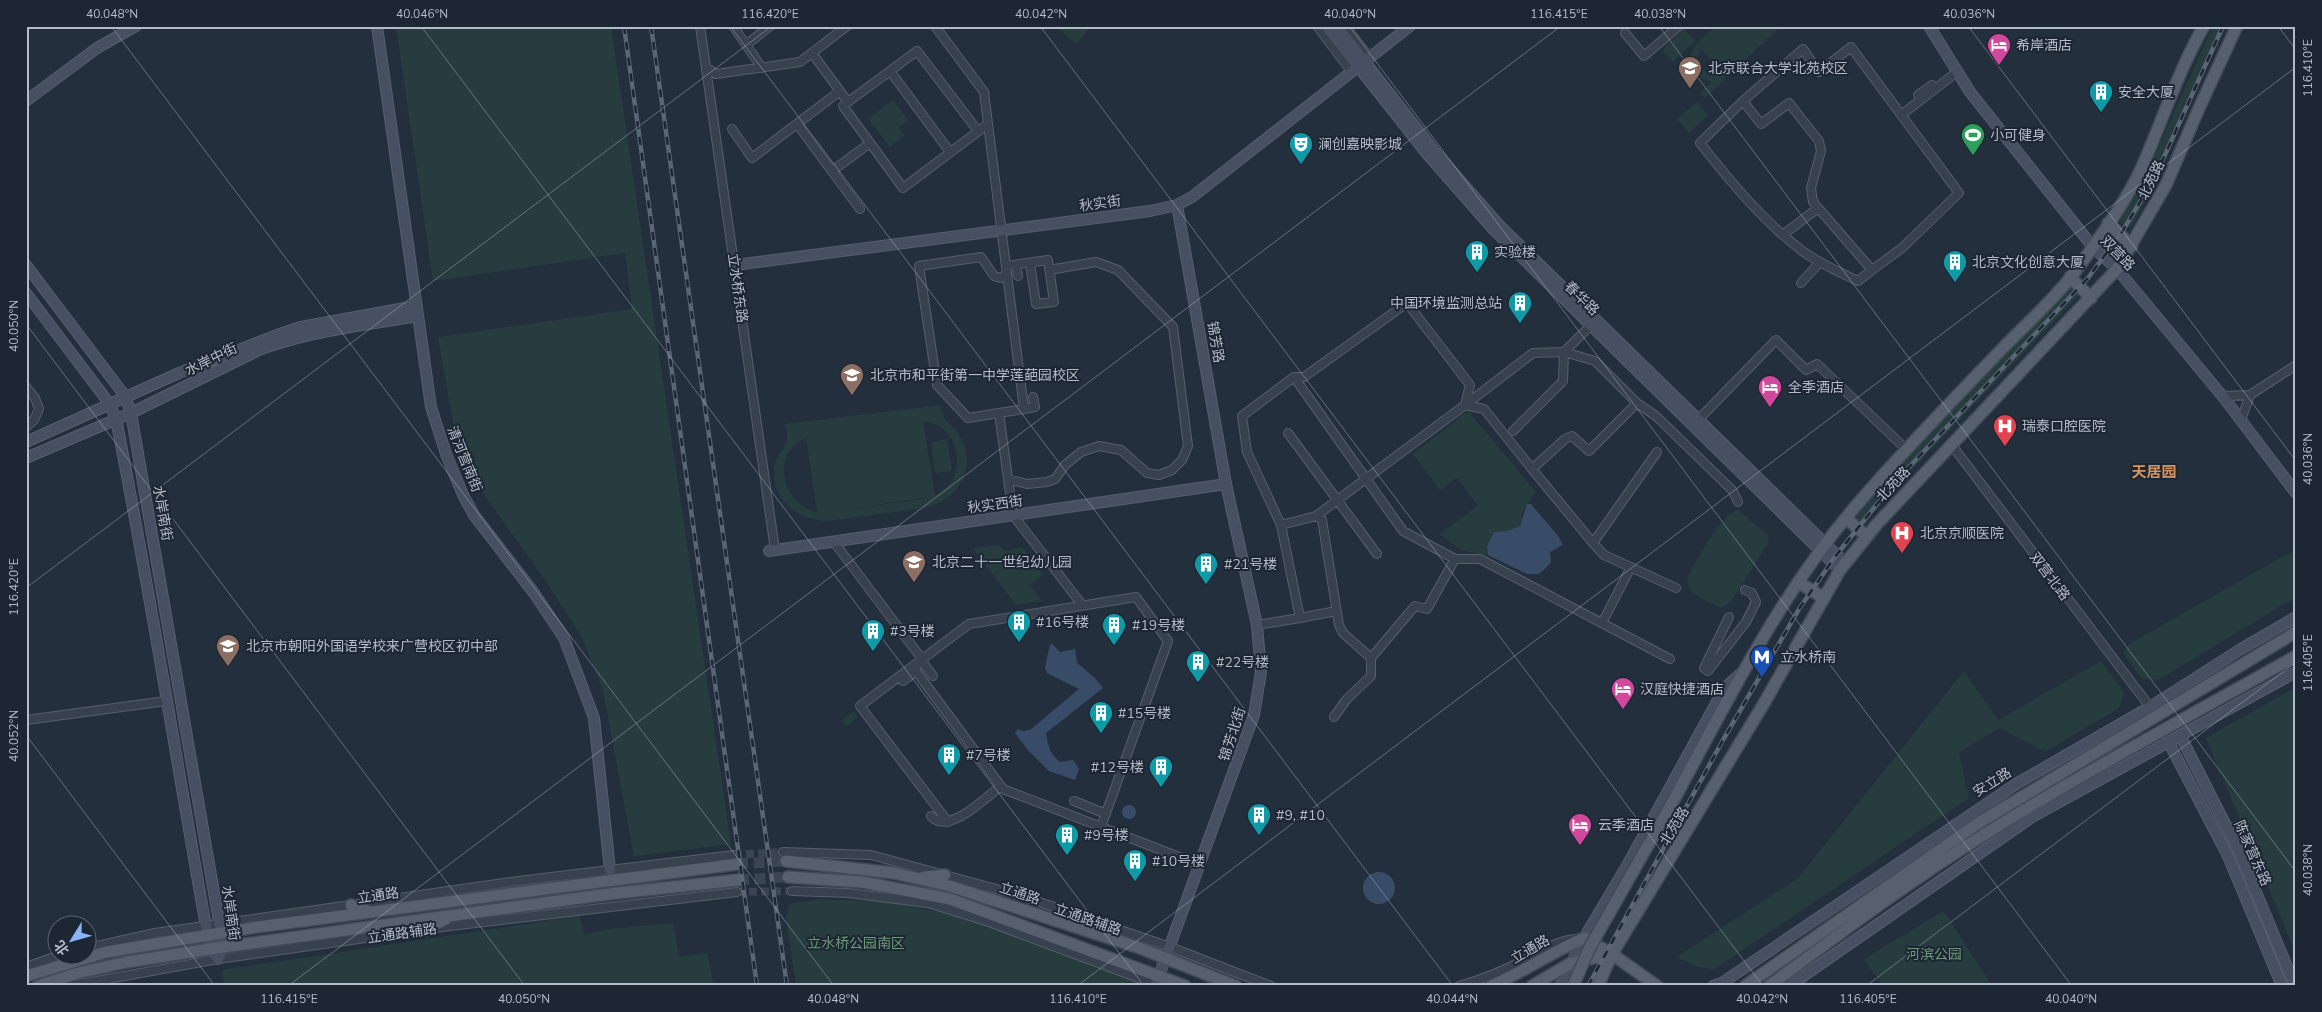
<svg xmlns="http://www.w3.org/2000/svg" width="2322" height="1012" viewBox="0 0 2322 1012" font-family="'Nunito Sans','Noto Sans SC',sans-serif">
<rect width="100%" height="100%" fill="#242f3e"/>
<!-- green -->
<path fill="#263c3f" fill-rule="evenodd" d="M396,26H611L731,844L634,856L603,691L583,639L545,580L482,492L454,428L438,337L632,309L625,253L433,281Z
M1059,26H1091L1077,44L1067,37Z
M1716,26H1765L1767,29L1769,26H1781L1705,98L1700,93L1712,82C1695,78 1683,61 1695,46C1701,39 1709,32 1716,26ZM1700,49H1701L1722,72L1710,74L1702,69L1697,61Z
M2213,26H2227C2192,93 2168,163 2131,228L2119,222L2139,190Z
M1684,29L1695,41L1673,62L1662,50Z
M893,100L908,120L899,128L905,136L890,147L868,119Z
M1697,102L1708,116L1689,133L1677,119Z
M2069,286L2079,295L1900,482L1863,525L1857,523L1855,517L1903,461Z
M941,405L945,420L957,431L965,447L967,463L963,480L953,493L940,503L924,508L828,521C797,520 769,500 775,464C777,455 785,448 787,440C788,436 786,429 785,424ZM923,421C963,426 969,479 935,496ZM806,438L817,511L816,512C781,503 770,452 806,438ZM929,497L924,499L840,510H841Z
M1468,411L1536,492L1523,511L1520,526L1507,531L1494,532L1487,546L1488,555L1463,551L1439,534L1478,506L1457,478L1440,490L1413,454Z
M947,439L952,471L935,473L931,442Z
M1738,510L1768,535L1769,542L1730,603L1721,608C1708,601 1684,595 1688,576C1699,558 1718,517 1738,510Z
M999,545L1004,551L1022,547L1043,575L1030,585L1042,601L1016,605L973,548Z
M2296,549V597L2158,680L2141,678L2123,653L2129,644Z
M2101,661L2124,692L2119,708L2045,752L1999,728L1959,753L1969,798L1714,969L1699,967L1677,957L1798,878L1964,671L1998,720Z
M2296,687V954L2206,738Z
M853,711L858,717L846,727L841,721Z
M819,899L891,902L959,916L1070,953L1145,986H796L786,919L789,904Z
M1944,911L1992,986H1883L1864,959Z
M579,916L584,935L610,929L673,923L679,957L707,953L714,986H224L222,970Z"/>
<!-- water -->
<path fill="#394c67" d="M1527,504H1531L1559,537L1563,545L1550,552L1551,563L1539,574H1527L1488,555L1487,546L1494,532L1507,531L1520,526Z
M1052,644L1060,652L1075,649L1077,663L1095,678L1103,688L1046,733C1048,746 1050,754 1060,762L1073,760L1079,769L1075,780L1049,771L1028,750L1015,733L1018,729L1023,731L1030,730L1079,689L1047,673L1045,667L1050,645Z
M1122 812a7 7 0 1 1 14 0a7 7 0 1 1-14 0Z
M1363 888a16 16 0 1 1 32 0a16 16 0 1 1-32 0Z"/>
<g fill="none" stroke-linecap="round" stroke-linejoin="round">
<!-- street-tunnel -->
<path stroke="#3a4453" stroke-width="8" stroke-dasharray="8 4" stroke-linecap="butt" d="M734,855L783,852
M737,892L792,891"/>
<!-- primary-tunnel -->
<path stroke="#3a4453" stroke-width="11" stroke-dasharray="11 5.5" stroke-linecap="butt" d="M737,864L786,861
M738,880L788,877"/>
<!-- street casing -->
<g stroke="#565f6c" stroke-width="10">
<path id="street" d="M700,26L775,550
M733,26L762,68
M935,26L984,92L1024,409L999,413L1013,515L1083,606
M1317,26L1351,71
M1345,26L1369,57
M1625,33L1644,56L1679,26
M746,45L770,26
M1851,47L1959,193L1902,248L1872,270L1813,202L1811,188L1821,151L1819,141L1789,103L1761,124L1743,101L1803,49L1819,72Z
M812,53L848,102L917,51L978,131
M706,70H710L716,74L800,62L847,26
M890,71L950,152
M1918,95L1932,85
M1743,101L1700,143C1730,181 1762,220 1801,250C1818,263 1839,272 1858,281L1872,270
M843,106L903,188L988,124
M1901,115L1957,72
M797,124L860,209
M732,129L752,158L840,91
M832,171L870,143
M1784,234L1818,208
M1016,265L1018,276
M1006,266L1048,260L1054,302L1036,304L1030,263
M1801,283L1820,262
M26,387L35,398L39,409L34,420L26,427
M2223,396L2250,395L2296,365
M1637,403L1656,416L1733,491L1738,502
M1024,409L1035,407L1033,397
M999,413L968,418L937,385L919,266L981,257L994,276L1001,278L1007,273
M1698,420L1776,340L1806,370L1817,364L1907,450
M2241,420L2250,395
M1513,431L1563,381L1564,352L1593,323
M1288,433L1377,554
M1951,444L2150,707
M1657,452L1593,543L1604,555L1676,588
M1532,469L1593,543
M1008,479L1027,484L1047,482L1055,479L1065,465L1081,452L1099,446L1121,450L1147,473L1159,475L1172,470L1182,460L1188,446L1173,327L1118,270L1096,262L1049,270
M1316,516L1465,405L1484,409L1532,469L1565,439L1572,436L1589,451L1637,403L1595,361L1564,352L1533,353L1465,405
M1281,525L1247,452L1242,416L1294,377H1304L1407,303L1470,385L1465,405
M834,542L922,659
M1455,559H1480L1670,659
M1729,617L1704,668L1708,671L1746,622L1756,602L1752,593L1745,590
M1300,618L1336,611
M1602,623L1631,567
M1257,625L1300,618L1281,525L1316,516L1322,520L1339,625L1343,633L1371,658L1415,606L1427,609L1455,559L1403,531L1294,377
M921,660L933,676
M917,664L916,671L1003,789L1200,865
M903,681L916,671
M1334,717L1346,700L1371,676V658
M26,720L166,701
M1074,801L1106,814
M931,816C948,836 986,797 1001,786
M948,822L860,706L969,624L1136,597L1168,641L1101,827
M783,852L871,855L1022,896L1170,947L1271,986
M792,891L848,893L928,903L989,922L1160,986
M88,948L155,933L518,881L734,855
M26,967L63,954
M69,986L218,959L450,926L737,892
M1459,986C1481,980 1503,971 1524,960C1542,951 1557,940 1577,939"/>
</g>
<!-- secondary casing -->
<g stroke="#565f6c" stroke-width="12">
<path id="secondary" d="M377,26L431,407L446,454L463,495L474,515L534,593L564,638L594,718L610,870
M1326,26L1428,155L1494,230L1840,570
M1337,26L1434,151L1499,225L1845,563
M1929,26L1970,92L2093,247L2117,269L2224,398L2296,493
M26,101L97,48L136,26
M26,265L125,396L131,413L221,933L223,947L218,959L210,949C178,772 151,595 116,419L109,403L26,293
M735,265L1150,211L1177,205L1192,197L1410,26
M26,442L179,373L277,335L301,327L416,306
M26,458L131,413L259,350C310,331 364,325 418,316
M769,551L1226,484
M2180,735L2239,851L2295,986
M2168,741L2228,856L2282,986
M1156,984L1254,715L1261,672L1257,625L1226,484L1177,205
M1560,986L1584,938L1628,864L1724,689L1740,674
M1713,986L1722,983L2016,784L2150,707L2241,649L2296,617
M1789,986L2032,817L2296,672"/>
</g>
<!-- primary casing -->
<g stroke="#414a57" stroke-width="14">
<path id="primary" d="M2108,223L2132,246
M2070,277L2091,298
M1846,518L1866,536
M1798,582L1824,598
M1676,796C1730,696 1781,593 1855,507C1901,453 1951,402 2000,351C2027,323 2058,296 2080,265C2102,234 2125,203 2141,169C2162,122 2178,71 2204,26
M786,861L894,873L950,886L1137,947L1236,986
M788,877L862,882L950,899L1185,986
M924,877L945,875
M351,905L368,911
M426,930L446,919
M26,976L106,952L257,927L737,864
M38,986L78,973L127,962L223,947L609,894L738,880
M1491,986C1523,972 1552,952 1584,938L1612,954L1657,986
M1532,986L1571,963L1612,954
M1598,986L1612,954L1763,705L1840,570L1877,524L2117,269L2166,185L2200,106L2237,26
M1745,986L1977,824L2296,632
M1769,986C1838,935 1908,882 1982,836C2084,772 2191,715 2296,656"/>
</g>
<!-- street -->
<use href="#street" stroke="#38414e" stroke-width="8"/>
<!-- secondary -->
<use href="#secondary" stroke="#465061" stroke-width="10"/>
<!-- primary -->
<use href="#primary" stroke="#56606e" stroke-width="11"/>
<!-- rail casing -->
<g stroke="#5a6575" stroke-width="4.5">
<path id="rail" d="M624,26L757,986
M651,26L787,986
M1588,986L1723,740L1799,609L1834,558L1893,484L2088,278L2122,232L2155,177L2223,26"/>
</g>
<!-- rail -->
<use href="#rail" stroke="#1d2633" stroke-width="2.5" stroke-dasharray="8" stroke-linecap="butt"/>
<!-- primary-bridge casing -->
<g stroke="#414a57" stroke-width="14" stroke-linecap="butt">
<path id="primary-bridge" d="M1573,986L1590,947L1676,796"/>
</g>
<!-- primary-bridge -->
<use href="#primary-bridge" stroke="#56606e" stroke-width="11"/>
</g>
<!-- ticks -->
<path fill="none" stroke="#b4bcc9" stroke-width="1" stroke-opacity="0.45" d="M111,26L834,986M421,26L1144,986M730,26L1453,986M1040,26L1763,986M1349,26L2072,986M1659,26L2296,872M1968,26L2296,461M2278,26L2296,50M26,324L525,986M26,588L772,26M26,735L215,986M288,986L1561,26M1077,986L2296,67M1866,986L2296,662"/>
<!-- icons -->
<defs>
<g id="hotel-pin" transform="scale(1.25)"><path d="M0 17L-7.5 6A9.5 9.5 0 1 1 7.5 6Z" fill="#d1479c" stroke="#1d2633"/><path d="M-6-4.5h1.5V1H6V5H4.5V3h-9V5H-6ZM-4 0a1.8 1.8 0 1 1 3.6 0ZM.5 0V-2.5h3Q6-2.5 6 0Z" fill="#fff"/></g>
<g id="university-pin" transform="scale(1.25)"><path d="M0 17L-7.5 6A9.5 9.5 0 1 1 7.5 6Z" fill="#8d6e63" stroke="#1d2633"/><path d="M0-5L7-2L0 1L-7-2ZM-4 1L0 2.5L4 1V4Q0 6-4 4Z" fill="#fff"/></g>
<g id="building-pin" transform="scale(1.25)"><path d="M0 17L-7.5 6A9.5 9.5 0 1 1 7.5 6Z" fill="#0f9aa8" stroke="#1d2633"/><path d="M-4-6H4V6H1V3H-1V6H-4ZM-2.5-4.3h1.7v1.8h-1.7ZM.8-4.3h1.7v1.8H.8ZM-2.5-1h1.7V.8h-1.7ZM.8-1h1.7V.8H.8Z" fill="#fff"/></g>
<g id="stadium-pin" transform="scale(1.25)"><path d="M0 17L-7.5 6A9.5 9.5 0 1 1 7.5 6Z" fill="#2e9e5b" stroke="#1d2633"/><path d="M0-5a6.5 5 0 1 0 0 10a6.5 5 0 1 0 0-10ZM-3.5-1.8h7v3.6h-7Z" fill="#fff"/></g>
<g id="theatre-pin" transform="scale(1.25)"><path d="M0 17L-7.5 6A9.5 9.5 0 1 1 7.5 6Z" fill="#0f9aa8" stroke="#1d2633"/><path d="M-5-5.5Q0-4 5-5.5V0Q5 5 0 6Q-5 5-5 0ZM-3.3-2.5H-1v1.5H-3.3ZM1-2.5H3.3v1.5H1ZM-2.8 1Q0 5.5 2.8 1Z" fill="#fff"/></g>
<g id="school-pin" transform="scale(1.25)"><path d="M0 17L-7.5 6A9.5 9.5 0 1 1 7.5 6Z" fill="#8d6e63" stroke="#1d2633"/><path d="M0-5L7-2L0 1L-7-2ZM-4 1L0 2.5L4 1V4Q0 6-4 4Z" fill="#fff"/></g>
<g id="hospital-pin" transform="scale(1.25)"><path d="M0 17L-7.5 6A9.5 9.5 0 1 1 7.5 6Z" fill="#e0444e" stroke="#1d2633"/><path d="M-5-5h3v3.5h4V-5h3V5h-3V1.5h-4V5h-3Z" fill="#fff"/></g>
<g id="metro-pin" transform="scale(1.25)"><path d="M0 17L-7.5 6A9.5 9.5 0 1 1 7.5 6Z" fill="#1a4fb4" stroke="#1d2633"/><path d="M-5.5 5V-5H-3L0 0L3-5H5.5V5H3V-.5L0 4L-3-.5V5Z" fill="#fff"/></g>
</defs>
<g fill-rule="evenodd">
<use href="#hotel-pin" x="1999" y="45"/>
<use href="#university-pin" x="1690" y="68"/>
<use href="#building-pin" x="2101" y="92"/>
<use href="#stadium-pin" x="1973" y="135"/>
<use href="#theatre-pin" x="1301" y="144"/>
<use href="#building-pin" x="1477" y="252"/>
<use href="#building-pin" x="1955" y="262"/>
<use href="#building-pin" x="1520" y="303"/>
<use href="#school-pin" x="852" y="375"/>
<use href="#hotel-pin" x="1770" y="387"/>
<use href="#hospital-pin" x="2005" y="426"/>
<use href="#hospital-pin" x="1902" y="533"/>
<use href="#school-pin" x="914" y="562"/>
<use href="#building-pin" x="1206" y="564"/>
<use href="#building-pin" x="1019" y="622"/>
<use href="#building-pin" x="1114" y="625"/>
<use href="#building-pin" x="873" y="631"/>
<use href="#school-pin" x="228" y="646"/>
<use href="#metro-pin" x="1762" y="657"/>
<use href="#building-pin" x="1198" y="662"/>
<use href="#hotel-pin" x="1623" y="689"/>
<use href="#building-pin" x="1101" y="713"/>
<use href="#building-pin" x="949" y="755"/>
<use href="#building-pin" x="1161" y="767"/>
<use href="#building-pin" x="1259" y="815"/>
<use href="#hotel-pin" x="1580" y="825"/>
<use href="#building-pin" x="1067" y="835"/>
<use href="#building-pin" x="1135" y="861"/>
</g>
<g text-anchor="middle" stroke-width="4" stroke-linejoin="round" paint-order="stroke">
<!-- poi labels -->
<g font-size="14" fill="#b4bcc9" stroke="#1d2633" text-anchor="start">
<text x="2016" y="50">希岸酒店</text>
<text x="1708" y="73">北京联合大学北苑校区</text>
<text x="2118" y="97">安全大厦</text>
<text x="1990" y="140">小可健身</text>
<text x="1318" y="149">澜创嘉映影城</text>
<text x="1494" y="257">实验楼</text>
<text x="1972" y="267">北京文化创意大厦</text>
<text x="1502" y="308" text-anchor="end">中国环境监测总站</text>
<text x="870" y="380">北京市和平街第一中学莲葩园校区</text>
<text x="1788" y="392">全季酒店</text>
<text x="2022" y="431">瑞泰口腔医院</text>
<text x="1920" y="538">北京京顺医院</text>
<text x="932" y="567">北京二十一世纪幼儿园</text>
<text x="1224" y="569">#21号楼</text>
<text x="1036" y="627">#16号楼</text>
<text x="1132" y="630">#19号楼</text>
<text x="890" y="636">#3号楼</text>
<text x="246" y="651">北京市朝阳外国语学校来广营校区初中部</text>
<text x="1780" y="662">立水桥南</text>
<text x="1216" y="667">#22号楼</text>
<text x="1640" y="694">汉庭快捷酒店</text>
<text x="1118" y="718">#15号楼</text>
<text x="966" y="760">#7号楼</text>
<text x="1144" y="772" text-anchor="end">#12号楼</text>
<text x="1276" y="820">#9, #10</text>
<text x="1598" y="830">云季酒店</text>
<text x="1084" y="840">#9号楼</text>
<text x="1152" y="866">#10号楼</text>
</g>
<!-- street labels -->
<g font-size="14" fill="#b4bcc9" stroke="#1d2633">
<text transform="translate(2151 180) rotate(-64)" y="5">北苑路</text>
<text transform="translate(1100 203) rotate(-8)" y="5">秋实街</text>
<text transform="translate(2118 253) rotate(46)" y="5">双营路</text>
<text transform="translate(738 288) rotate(82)" y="5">立水桥东路</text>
<text transform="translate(1582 298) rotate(44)" y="5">春华路</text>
<text transform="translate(1216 342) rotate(80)" y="5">锦芳路</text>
<text transform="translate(211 359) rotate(-26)" y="5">水岸中街</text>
<text transform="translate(465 459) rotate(68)" y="5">清河营南街</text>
<text transform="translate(1893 484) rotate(-47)" y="5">北苑路</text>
<text transform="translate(995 504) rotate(-8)" y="5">秋实西街</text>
<text transform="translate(163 513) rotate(80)" y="5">水岸南街</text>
<text transform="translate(2050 576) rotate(53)" y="5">双营北路</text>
<text transform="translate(1232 734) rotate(-72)" y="5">锦芳北街</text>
<text transform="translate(1992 782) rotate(-32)" y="5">安立路</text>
<text transform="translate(1674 826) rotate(-59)" y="5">北苑路</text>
<text transform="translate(2253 853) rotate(66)" y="5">陈家营东路</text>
<text transform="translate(1020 893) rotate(18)" y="5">立通路</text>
<text transform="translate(378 895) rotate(-8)" y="5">立通路</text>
<text transform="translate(231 913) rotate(82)" y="5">水岸南街</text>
<text transform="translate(1088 919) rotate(19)" y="5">立通路辅路</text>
<text transform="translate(402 933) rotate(-8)" y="5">立通路辅路</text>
<text transform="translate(1530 949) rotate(-30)" y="5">立通路</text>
</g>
<!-- park labels -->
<g font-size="14" fill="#6b9a76" stroke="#1d2633">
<text x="856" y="948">立水桥公园南区</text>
<text x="1934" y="959">河滨公园</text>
</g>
<!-- neighbourhood labels -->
<g font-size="15" font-weight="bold" fill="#d59563" stroke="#1d2633">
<text x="2154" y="477">天居园</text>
</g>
</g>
<!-- border -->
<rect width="2322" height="1012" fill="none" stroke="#1d2633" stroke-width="55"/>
<!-- north arrow -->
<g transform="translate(72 940) rotate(233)"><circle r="24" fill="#1d2633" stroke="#59626f"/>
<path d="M0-4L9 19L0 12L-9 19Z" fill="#8ab4f8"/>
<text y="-8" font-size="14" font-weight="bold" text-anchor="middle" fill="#b4bcc9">北</text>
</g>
<rect x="28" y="28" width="2266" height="956" fill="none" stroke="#b4bcc9" stroke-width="2"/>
<g font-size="12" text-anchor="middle" fill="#b4bcc9">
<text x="112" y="18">40.048°N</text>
<text x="422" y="18">40.046°N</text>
<text x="770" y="18">116.420°E</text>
<text x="1041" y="18">40.042°N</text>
<text x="1350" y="18">40.040°N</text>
<text x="1559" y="18">116.415°E</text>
<text x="1660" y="18">40.038°N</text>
<text x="1969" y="18">40.036°N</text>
<text transform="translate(2308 68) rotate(-90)" y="4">116.410°E</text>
<text transform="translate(14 326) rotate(-90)" y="4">40.050°N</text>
<text transform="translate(2308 459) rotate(-90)" y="4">40.036°N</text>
<text transform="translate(14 587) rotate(-90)" y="4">116.420°E</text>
<text transform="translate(2308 663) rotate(-90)" y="4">116.405°E</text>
<text transform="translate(14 736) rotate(-90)" y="4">40.052°N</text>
<text transform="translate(2308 870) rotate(-90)" y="4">40.038°N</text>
<text x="289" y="1003">116.415°E</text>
<text x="524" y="1003">40.050°N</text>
<text x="833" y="1003">40.048°N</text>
<text x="1078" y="1003">116.410°E</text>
<text x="1452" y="1003">40.044°N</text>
<text x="1762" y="1003">40.042°N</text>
<text x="1868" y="1003">116.405°E</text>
<text x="2071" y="1003">40.040°N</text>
</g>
</svg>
